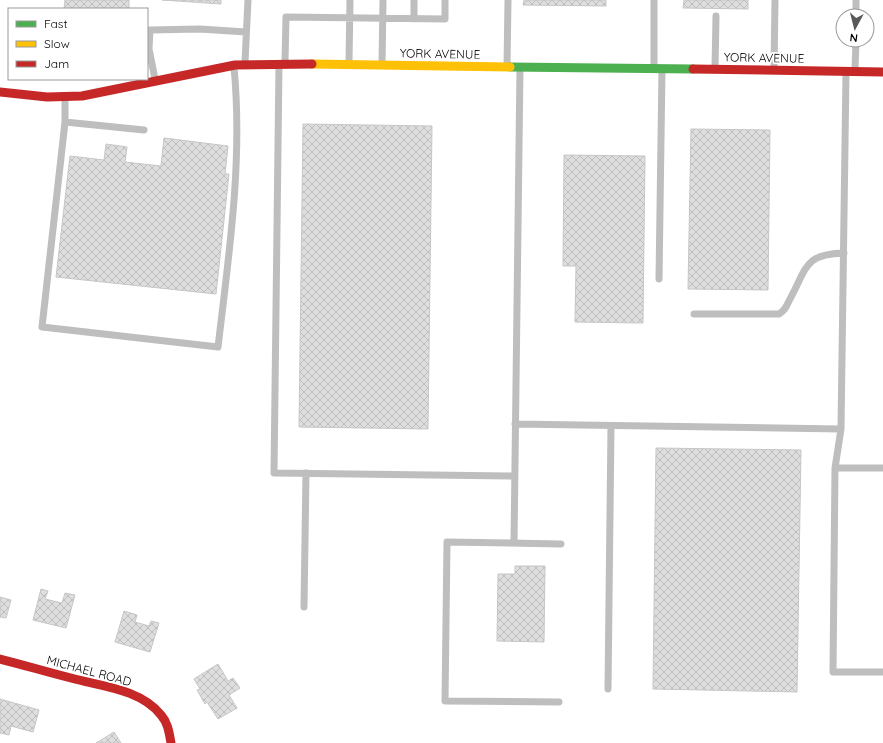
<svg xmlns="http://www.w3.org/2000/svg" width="883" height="743" viewBox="0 0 883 743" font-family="Quicksand,sans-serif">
<defs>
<pattern id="building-cross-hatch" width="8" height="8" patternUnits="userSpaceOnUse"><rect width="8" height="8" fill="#dedede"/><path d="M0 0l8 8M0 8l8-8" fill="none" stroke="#bdbdbd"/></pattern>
</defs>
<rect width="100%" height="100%" fill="#fff"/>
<!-- building -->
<path fill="url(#building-cross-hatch)" stroke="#c6c6c6" d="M65,0H129V9H64Z
M162,0H221V4Z
M524,0H606V6L523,5Z
M684,0H748V9L683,8Z
M303,124L432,126L428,429L299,427Z
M691,129L770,130L768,290L688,289Z
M164,138L228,146L225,174H229L216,294L56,277L70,156L104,160L106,144L127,147L125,162L161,166Z
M564,155L645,156L643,323L575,322L576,266H563Z
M656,448L801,450L797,692L653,689Z
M515,566H545L544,642L497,641L498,574H515Z
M41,589L48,591L45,599L62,603L65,593L75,595L66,628L33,620Z
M0,597L11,600L6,618L0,617Z
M124,611L137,615L135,622L149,626L151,621L159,623L150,652L115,642Z
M218,664L228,681L233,678L240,688L229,695L237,708L218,719L207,702L205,704L197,690L200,689L194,679Z
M0,699L39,710L33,732L11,726L9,735L0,733Z
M114,732L121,743H96Z"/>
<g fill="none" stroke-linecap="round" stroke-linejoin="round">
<!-- lane -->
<path stroke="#bebebe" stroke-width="7" d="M856,16V0
M414,19V0
M245,62L248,0
M285,62L286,17L445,19V0
M349,62L350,0
M279,64L274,473L515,476
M382,64L383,0
M507,66L508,0
M654,68V0
M715,69L716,16
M774,70L775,0
M855,70L856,40
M846,73L841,429L835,468L833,672H883
M155,79L149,49L150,30L200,29L246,32
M65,98V122L42,327L218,347C229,253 243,161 234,67
M65,122L144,130
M659,279L662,69
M694,314H779C785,311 787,305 790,299C807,268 804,254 844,253
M515,424L841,429
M835,468H883
M514,543L520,68
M304,607L306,473
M608,689L611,426
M559,702L445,701L447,542L561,544"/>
<!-- fast -->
<path stroke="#4caf50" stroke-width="9" d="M510,67L693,69"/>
<!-- slow -->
<path stroke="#ffc107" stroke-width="9" d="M312,64L510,67"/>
<!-- jam -->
<path stroke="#c62828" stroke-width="9" d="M693,69L883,72
M0,92L47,97L82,96L235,65L312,64
M0,659C24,665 47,672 71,678C100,686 141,689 161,715C168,723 169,732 171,743"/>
</g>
<g text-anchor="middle" stroke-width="3.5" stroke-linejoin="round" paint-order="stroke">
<!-- street labels -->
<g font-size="12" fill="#000" stroke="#fff">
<text transform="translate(440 54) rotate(1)" y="4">YORK AVENUE</text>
<text transform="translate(764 58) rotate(1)" y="4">YORK AVENUE</text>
<text transform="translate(89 671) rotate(15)" y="4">MICHAEL ROAD</text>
</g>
</g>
<!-- legend -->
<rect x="8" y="8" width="140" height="72" fill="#ffffff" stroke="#999999"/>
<rect x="16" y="21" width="20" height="6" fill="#4caf50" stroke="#999999"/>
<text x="44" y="28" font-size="12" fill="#000000">Fast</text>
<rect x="16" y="41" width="20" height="6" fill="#ffc107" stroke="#999999"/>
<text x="44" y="48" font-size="12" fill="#000000">Slow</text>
<rect x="16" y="61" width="20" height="6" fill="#c62828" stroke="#999999"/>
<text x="44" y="68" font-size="12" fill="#000000">Jam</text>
<!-- north arrow -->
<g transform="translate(855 28) rotate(187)"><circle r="19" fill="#ffffff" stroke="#999999"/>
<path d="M0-3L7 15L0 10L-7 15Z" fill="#595959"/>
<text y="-6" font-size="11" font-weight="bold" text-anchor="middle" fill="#000000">N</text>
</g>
</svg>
